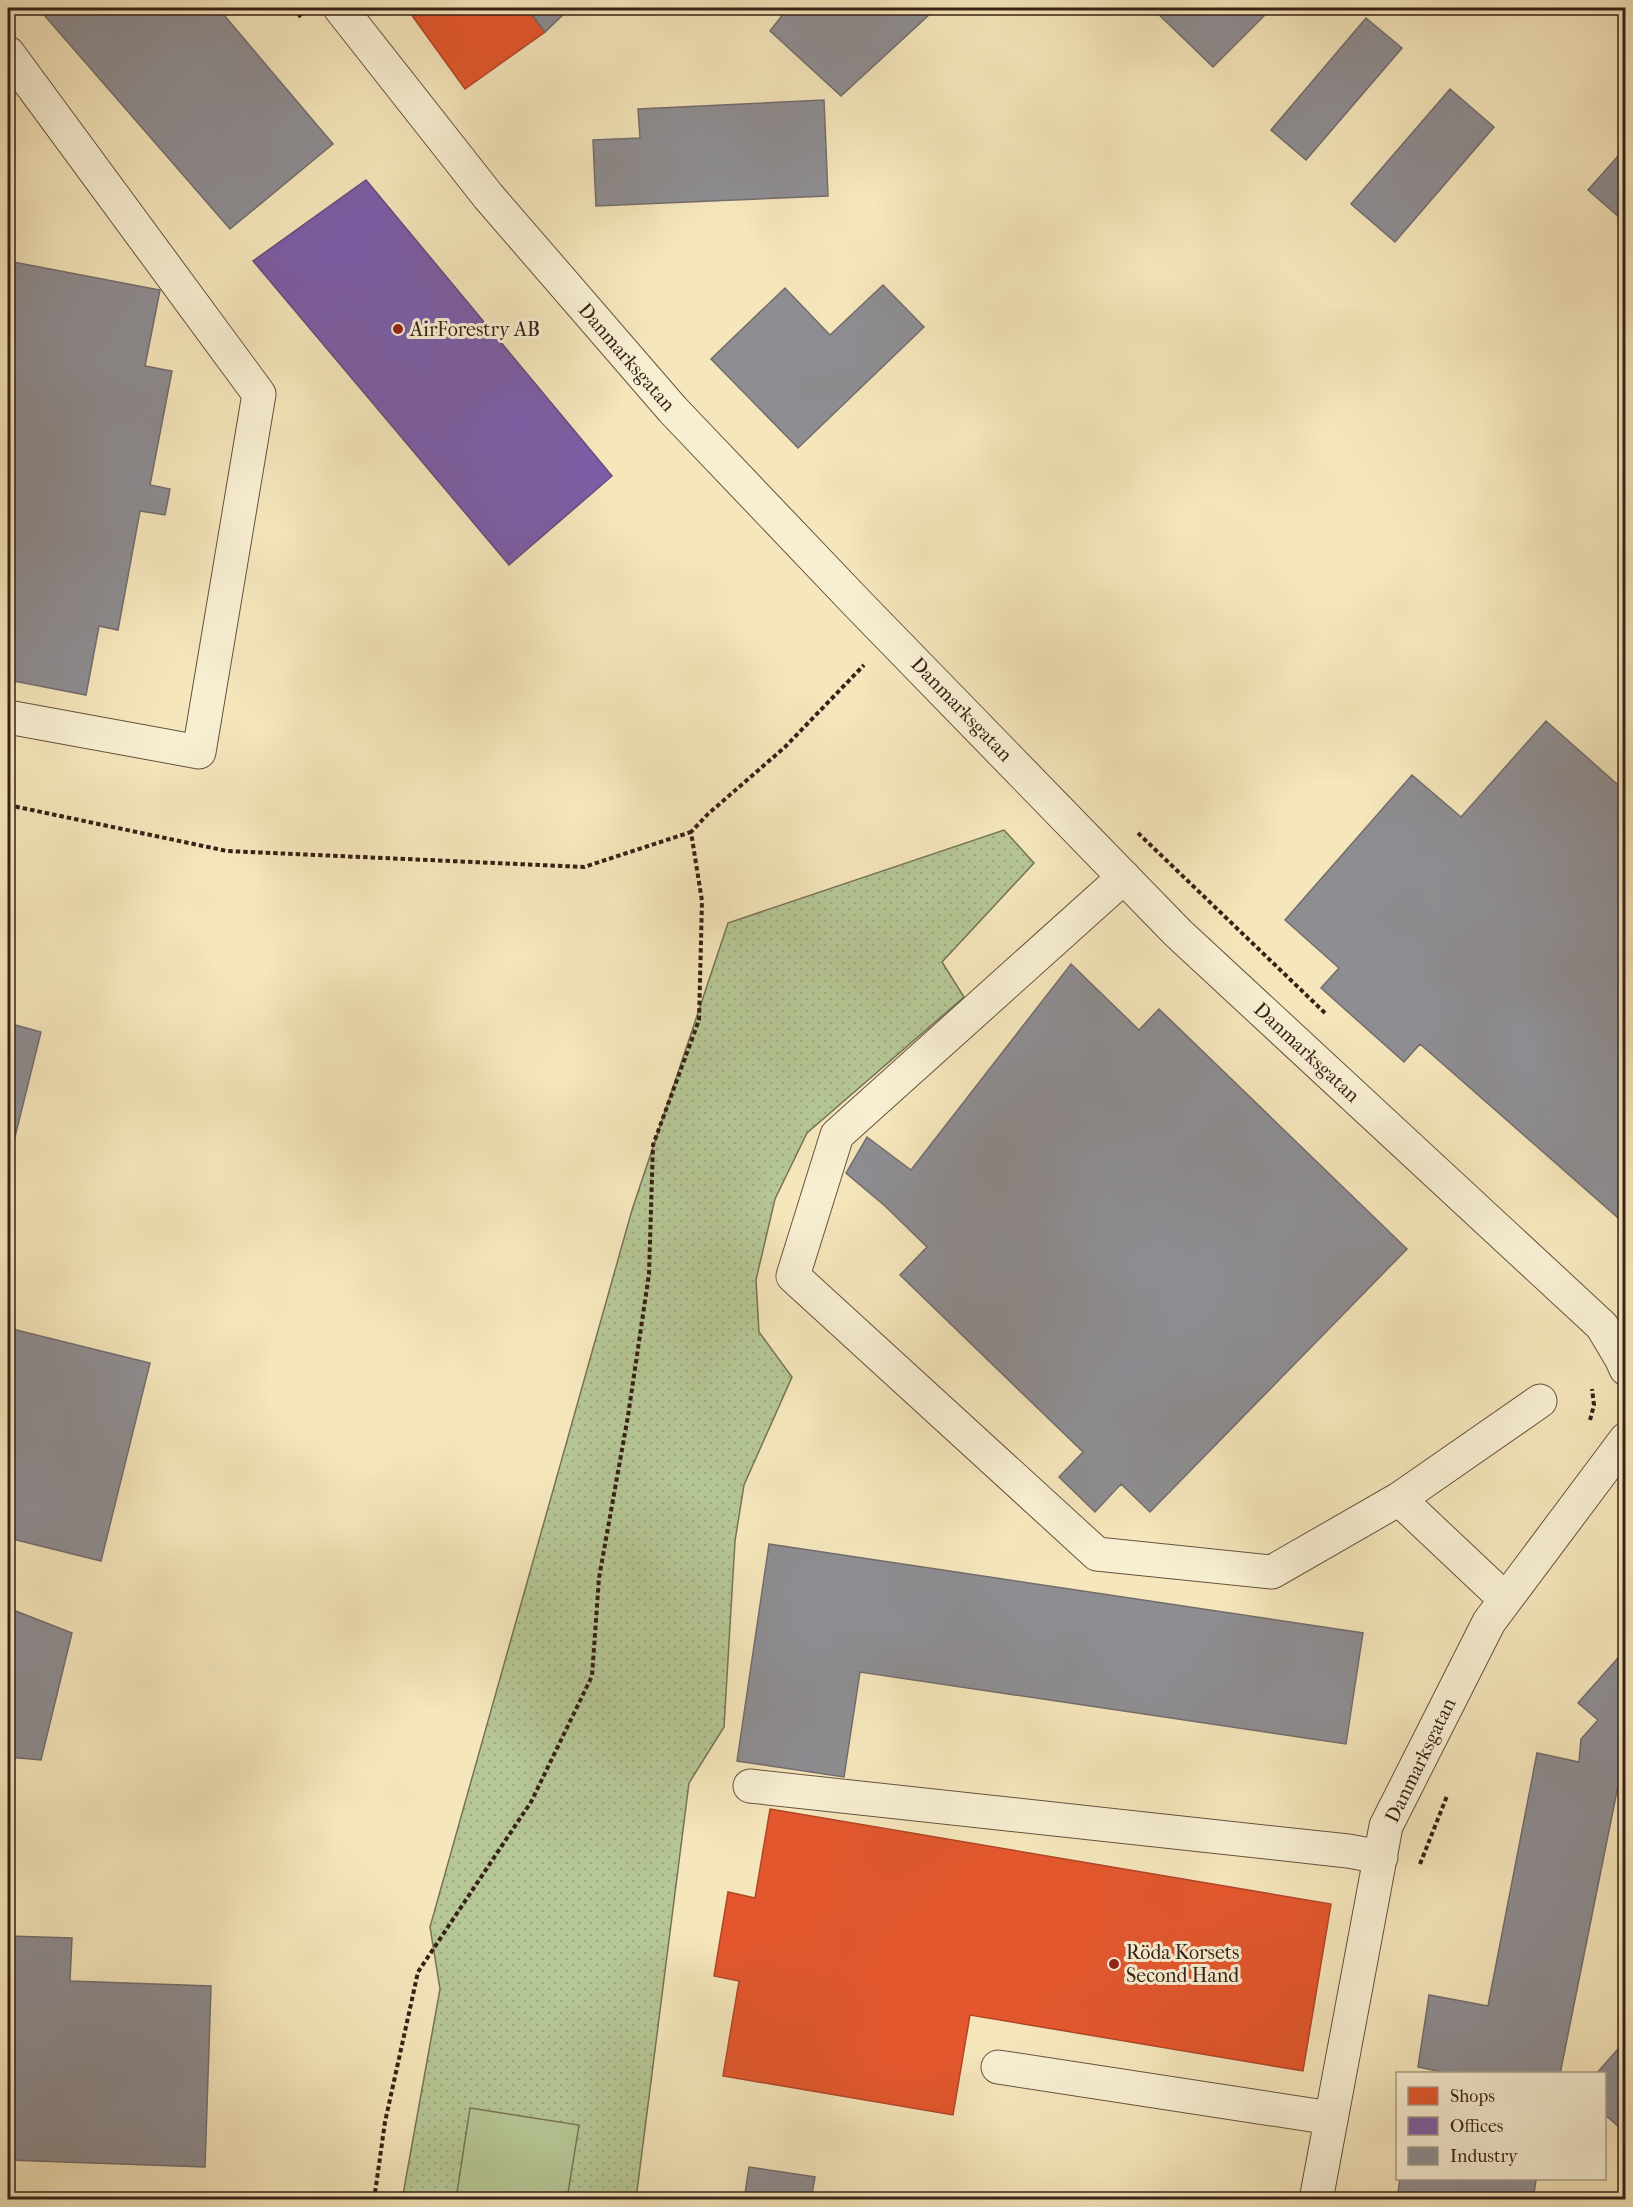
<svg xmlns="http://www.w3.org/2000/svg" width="1633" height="2207" viewBox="0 0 1633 2207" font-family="'IM FELL French Canon',serif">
<defs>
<pattern id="grass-dots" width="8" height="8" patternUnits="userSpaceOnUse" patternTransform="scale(1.5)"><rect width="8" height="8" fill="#b6c695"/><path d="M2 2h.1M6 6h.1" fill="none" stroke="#9daa80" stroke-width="1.8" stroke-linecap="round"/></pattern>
</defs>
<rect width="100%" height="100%" fill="#f5e6bb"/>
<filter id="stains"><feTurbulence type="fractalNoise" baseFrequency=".00333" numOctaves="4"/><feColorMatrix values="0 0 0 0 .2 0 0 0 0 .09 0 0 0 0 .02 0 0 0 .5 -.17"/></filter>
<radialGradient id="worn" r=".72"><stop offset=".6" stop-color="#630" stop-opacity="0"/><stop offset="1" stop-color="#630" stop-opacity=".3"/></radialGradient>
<!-- grass -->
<path fill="url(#grass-dots)" stroke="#767356" stroke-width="1.5" d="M1004,830L1034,863L942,962L964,997L807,1133L775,1199L756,1280L759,1332L792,1377L744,1485L735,1541L724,1727L689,1783L636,2199L402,2200L440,1989L430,1927L632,1210L728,923Z"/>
<!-- pitch -->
<path fill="#b6c695" stroke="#767356" stroke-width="1.5" d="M470,2108L579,2125L567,2199H456Z"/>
<!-- shops -->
<path fill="#e4572e" stroke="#b04627" stroke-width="1.5" d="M412,8H527L545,32L465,89L408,10Z
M770,1809L1331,1904L1303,2071L970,2015L953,2115L723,2076L739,1981L714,1976L728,1892L755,1898Z"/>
<!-- offices -->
<path fill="#7b5ea7" stroke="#674b7c" stroke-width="1.5" d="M366,180L612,476L509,565L253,261Z"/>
<!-- industry -->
<path fill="#8d8d92" stroke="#736c6d" stroke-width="1.5" d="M38,8H218L333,144L230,229Z
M527,8H570L545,32Z
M788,8H923L930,14L841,96L770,31Z
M1152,8H1272L1213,67Z
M1366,18L1402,48L1306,160L1271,130Z
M1450,89L1494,127L1395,242L1351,204Z
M824,100L828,196L596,206L593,140L640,138L638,109Z
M1619,155L1626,160V223L1588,190Z
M8,261L160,290L145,366L172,371L150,485L170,489L165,515L140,511L118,630L99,626L86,695L8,680Z
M883,285L924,327L798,448L711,359L785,288L830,335Z
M1546,721L1626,792V1215L1622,1212L1617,1217L1420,1044L1404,1062L1321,988L1339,968L1285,920L1412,775L1461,817Z
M1071,964L1139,1030L1159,1009L1407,1249L1150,1512L1121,1484L1095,1512L1059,1477L1083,1452L900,1275L927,1247L885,1206L846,1173L867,1137L911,1170Z
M8,1023L41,1032L8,1165Z
M8,1328L150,1363L101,1561L8,1538Z
M769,1544L1363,1633L1346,1744L860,1672L844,1777L737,1761Z
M8,1608L72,1633L41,1760L8,1757Z
M1626,1649V1775L1621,1771L1560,2074H1451L1418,2067L1429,1995L1488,2006L1537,1753L1579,1762L1581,1739L1598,1720L1578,1703Z
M8,1936L72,1938L70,1981L211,1986L205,2167L8,2160Z
M1626,2040V2133L1604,2114V2074H1596Z
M749,2167L815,2177L811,2200H744Z
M1400,2178H1528L1536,2180L1533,2200H1397Z"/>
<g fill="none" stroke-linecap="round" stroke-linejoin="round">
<!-- minor casing -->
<g stroke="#66523f" stroke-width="35">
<path id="minor" d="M340,8L488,196L673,410L856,602L1178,933L1602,1326L1621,1358L1626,1369
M8,53L259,394L199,752L8,717
M1124,877L837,1135L793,1276L1097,1554L1272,1572L1399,1499L1540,1401
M1399,1499L1505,1599
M750,1786L1348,1851L1381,1857
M998,2067L1331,2118
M1316,2200L1386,1826L1489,1622L1626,1439"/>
</g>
<!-- path -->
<path stroke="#372016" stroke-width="4" stroke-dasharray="4.5 3" stroke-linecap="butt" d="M293,8L302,18
M8,805L227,851L584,867L691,832
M1138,833L1325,1013
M1590,1420L1594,1405L1592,1389
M1420,1864L1447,1796
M374,2200L385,2122L418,1972L531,1802L592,1676L599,1578L628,1416L649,1274L653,1145L699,1020L702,901L691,832L708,814L785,747L864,665"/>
<!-- minor -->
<use href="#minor" stroke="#f8efd3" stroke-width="33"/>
</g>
<!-- markers -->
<g fill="#8f2418" stroke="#f8efd3" stroke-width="2">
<circle cx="398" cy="329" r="6"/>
<circle cx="1114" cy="1964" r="6"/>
</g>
<g text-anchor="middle" stroke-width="6" stroke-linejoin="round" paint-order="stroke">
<!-- poi labels -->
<g font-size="20" fill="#372016" stroke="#f8efd3" text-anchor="start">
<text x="410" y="336">AirForestry AB</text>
<text x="1126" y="1959">Röda Korsets<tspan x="1126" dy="23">Second Hand</tspan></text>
</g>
<!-- street labels -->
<g font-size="20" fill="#372016" stroke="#f8efd3">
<text transform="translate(627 357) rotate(49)" y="7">Danmarksgatan</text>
<text transform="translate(962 709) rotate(46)" y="7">Danmarksgatan</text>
<text transform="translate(1307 1052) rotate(43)" y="7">Danmarksgatan</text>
<text transform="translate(1420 1760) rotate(-64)" y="7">Danmarksgatan</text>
</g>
</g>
<!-- margin -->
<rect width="1633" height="2207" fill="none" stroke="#f5e6bb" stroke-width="30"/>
<rect x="9" y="9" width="1615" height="2189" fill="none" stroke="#372016" stroke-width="3"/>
<rect x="15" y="15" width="1603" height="2177" fill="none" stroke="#372016" stroke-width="1.5"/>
<!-- legend -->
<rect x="1396" y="2072" width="210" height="108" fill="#f8efd3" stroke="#ab9c87" stroke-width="1.5"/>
<rect x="1408" y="2087" width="30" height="18" fill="#e4572e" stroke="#ab9c87" stroke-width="1.5"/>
<text x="1450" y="2102" font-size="18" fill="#372016">Shops</text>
<rect x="1408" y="2117" width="30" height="18" fill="#7b5ea7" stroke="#ab9c87" stroke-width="1.5"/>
<text x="1450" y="2132" font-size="18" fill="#372016">Offices</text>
<rect x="1408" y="2147" width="30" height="18" fill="#8d8d92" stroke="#ab9c87" stroke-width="1.5"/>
<text x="1450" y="2162" font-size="18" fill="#372016">Industry</text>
<rect width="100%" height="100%" filter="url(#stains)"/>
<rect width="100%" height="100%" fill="url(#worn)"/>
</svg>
